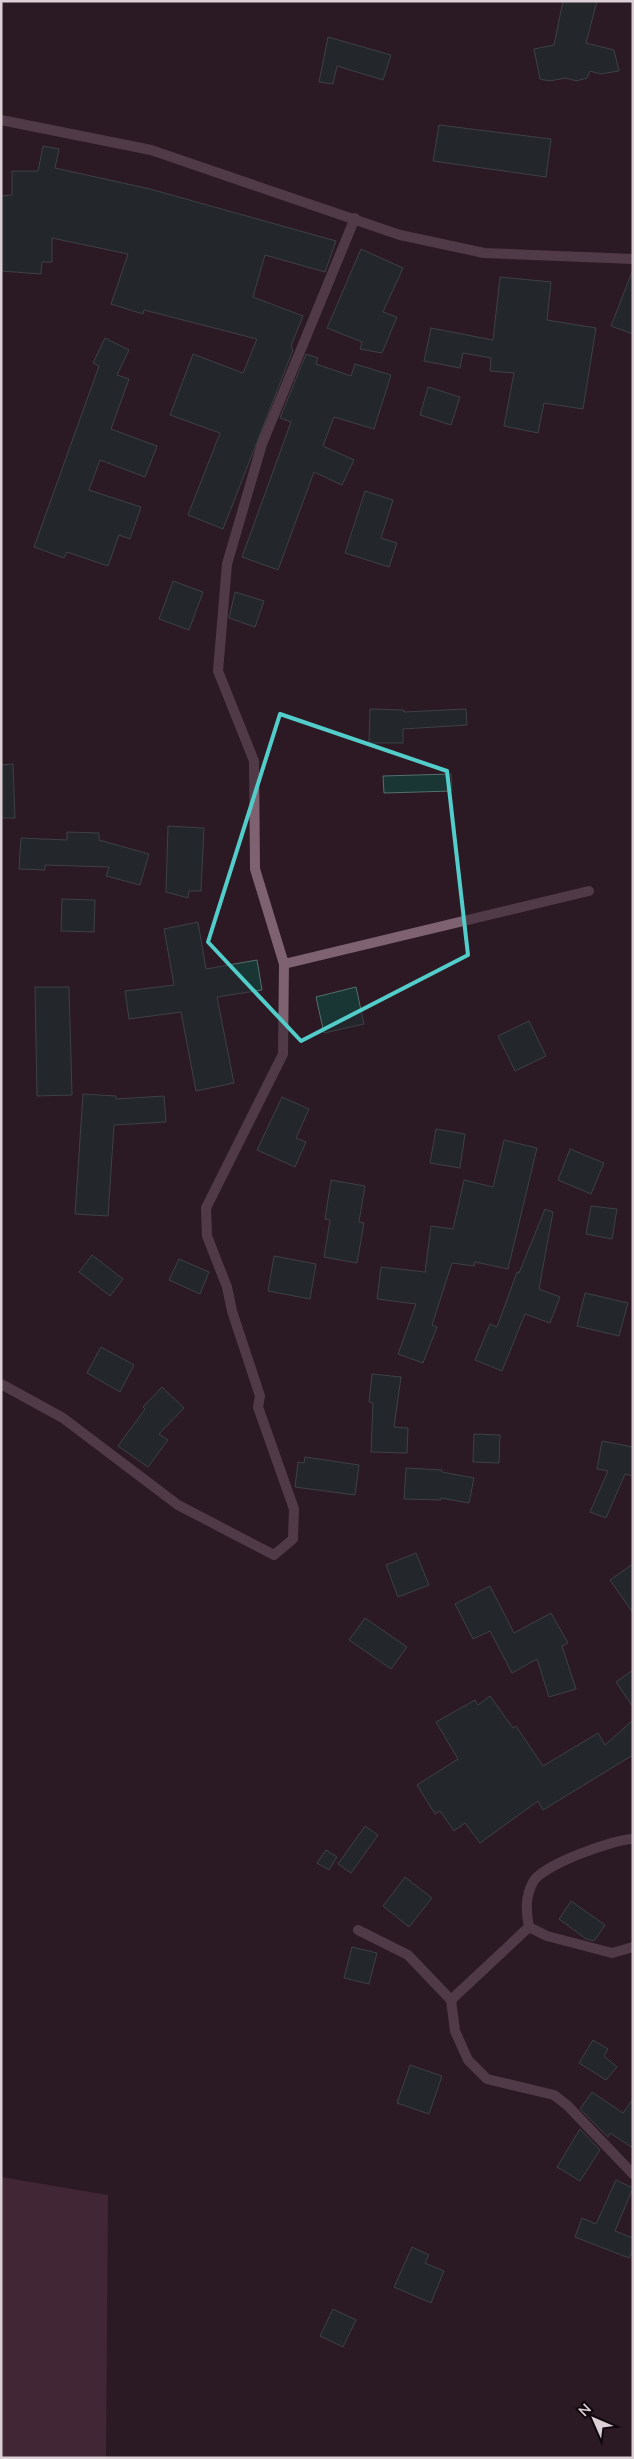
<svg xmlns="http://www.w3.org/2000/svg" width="634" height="2459" viewBox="0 0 634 2459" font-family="Lato,sans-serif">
<rect width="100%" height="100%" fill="#2c1924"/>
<!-- green -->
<path fill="#5c364c" d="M1,2177L108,2195L106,2458H1Z"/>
<!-- building -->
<path fill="#193534" stroke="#52706e" d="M563,1H597L586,43L614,50L619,71L600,74L590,71L587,78L576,81L566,78L549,81L540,79L534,49L554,45Z
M328,37L391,55L383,80L337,66L333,84L319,82Z
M439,125L551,139L546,177L433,161Z
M43,146L59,149L55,168L150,189L336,241L325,272L265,255L253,297L303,316L291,346L293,350L223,529L188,515L220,433L170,415L193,354L243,373L257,339L144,310L143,314L111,304L128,254L52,238V262H42L41,274L1,271V196L12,195V171H38Z
M361,249L403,268L383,312L397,317L382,353L360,349L362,342L327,328Z
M632,272H633V334L611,326Z
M500,277L551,282L547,320L596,328L583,409L544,403L538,433L504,426L514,373L490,371L491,358L463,353L460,368L424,361L431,328L493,340Z
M105,338L129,350L117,375L129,379L111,429L157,446L145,477L100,460L89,490L141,507L130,539L119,535L108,566L67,552L64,558L34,547L99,366L93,363Z
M306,354L318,358L316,364L351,376L355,364L391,375L374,429L334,417L323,446L354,460L342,485L314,472L278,570L242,557L291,422L280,418Z
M428,387L460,397L451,425L420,415Z
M365,491L393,500L381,538L397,543L389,567L345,553Z
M173,581L203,592L189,630L159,619Z
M235,592L264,601L255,627L229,618Z
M370,709L404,710V712L466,709L467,725L403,729V743H369Z
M13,764L15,818H1V765Z
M451,774L452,791L384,793L383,776Z
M168,826L204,828L201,891H189L188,898L166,892Z
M67,832L99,833V840L149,854L140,885L106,876L109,867L45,865V870L19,869L21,838L67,840Z
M62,899L95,900L94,932L61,931Z
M198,922L206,969L257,960L262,990L217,997L234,1083L196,1091L181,1012L129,1019L125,991L174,985L164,929Z
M35,987H69L72,1095L37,1096Z
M356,987L364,1024L324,1033L316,997Z
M529,1021L546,1056L515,1071L498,1036Z
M83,1094L116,1096V1099L164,1096L166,1122L114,1125L108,1216L75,1214Z
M282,1097L309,1109L296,1138L306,1142L295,1167L257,1150Z
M436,1129L465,1134L460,1168L430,1163Z
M504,1140L537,1148L508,1269L475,1262L474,1266L452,1263L432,1325L437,1327L423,1363L398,1354L416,1304L377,1299L381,1267L425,1272L431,1226L453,1229L464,1180L493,1187Z
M570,1149L604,1163L591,1194L558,1180Z
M331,1180L365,1186L359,1222L364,1223L357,1263L324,1257L330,1220L325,1219Z
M591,1206L617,1209L612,1239L586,1234Z
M545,1209L553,1212L539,1289L560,1297L550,1323L525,1314L502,1371L475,1360L490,1324L497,1327L517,1272L519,1273Z
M92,1255L123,1279L110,1296L79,1272Z
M274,1256L316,1264L310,1299L268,1291Z
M179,1259L209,1272L200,1294L169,1280Z
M585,1293L628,1303L619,1336L577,1326Z
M101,1347L134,1365L120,1392L87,1373Z
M372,1374L401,1377L394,1427L408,1428L407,1453L371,1452L373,1403L369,1402Z
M162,1387L184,1408L159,1434L168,1440L148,1467L118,1446L145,1409L143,1407Z
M474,1434L500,1435L499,1463L473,1462Z
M602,1441L633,1447V1476L625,1474L606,1518L590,1512L608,1471L597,1469Z
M305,1457L359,1465L355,1495L295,1487L298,1462L304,1463Z
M406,1468L442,1470V1472L474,1478L469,1503L441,1498V1500L404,1499Z
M416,1553L429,1585L398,1597L386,1565Z
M633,1564V1613L610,1580Z
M490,1586L514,1633L551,1613L568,1643L562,1646L576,1689L549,1697L537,1659L512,1673L490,1631L473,1639L455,1604Z
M365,1618L407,1647L391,1669L349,1640Z
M633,1670V1707L616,1682Z
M490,1696L513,1728L516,1726L543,1766L598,1733L605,1745L633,1720V1755L543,1810L538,1801L480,1843L465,1823L454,1831L440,1811L435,1814L417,1785L458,1759L436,1722L475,1700L478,1705Z
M365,1826L378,1835L351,1873L338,1864Z
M326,1850L337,1857L329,1870L317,1863Z
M405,1877L432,1898L409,1927L383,1906Z
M571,1901L605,1925L594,1941L586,1939L559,1919Z
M352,1947L377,1953L369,1984L344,1978Z
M593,2040L608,2049L604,2056L617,2067L606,2080L579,2063Z
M410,2065L442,2076L429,2114L397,2103Z
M592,2092L623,2113L633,2099V2148L610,2133L608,2137L580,2109Z
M580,2129L600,2150L580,2181L557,2167Z
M616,2180L633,2188L615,2231L633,2238V2250L629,2258L575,2237L582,2218L596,2224Z
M412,2247L429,2255L425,2263L444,2271L431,2303L394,2287Z
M333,2309L356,2320L343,2347L320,2336Z"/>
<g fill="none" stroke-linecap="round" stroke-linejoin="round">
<!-- minor -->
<path stroke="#7e6271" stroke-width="10" d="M284,964L589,891
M1,1384L63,1418L178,1505L274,1555L293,1539L294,1509L258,1407L260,1396L232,1311L227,1287L207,1236L206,1208L283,1054L284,964L255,869L254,761L218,671L227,564L262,444L355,218
M633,1839C614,1839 542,1865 533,1882C525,1897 526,1911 529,1927L547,1936L612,1953L633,1947
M358,1930L408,1955L451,2000L455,2031L468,2060L487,2079L554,2095L568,2106L633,2174
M451,2000L529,1927"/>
<!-- tertiary -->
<path stroke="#7e6271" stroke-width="10" d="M1,120L151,150L400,235L484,253L633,259"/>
</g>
<!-- marked area -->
<path d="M0 0H634V2459H0ZM280,714L447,771L468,955L301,1041L208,942Z" fill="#2c1924" fill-opacity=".55" fill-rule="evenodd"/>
<path fill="none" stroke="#53cdca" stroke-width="4" stroke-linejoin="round" d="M280,714L447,771L468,955L301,1041L208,942Z"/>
<!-- border -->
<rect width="634" height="2459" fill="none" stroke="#dccfd6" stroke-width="5"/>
<!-- north arrow -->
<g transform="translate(594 2419) rotate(315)" stroke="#0f070b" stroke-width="4" paint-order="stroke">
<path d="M0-4L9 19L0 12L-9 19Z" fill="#dccfd6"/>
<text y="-8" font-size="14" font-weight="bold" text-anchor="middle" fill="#dccfd6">N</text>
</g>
</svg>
